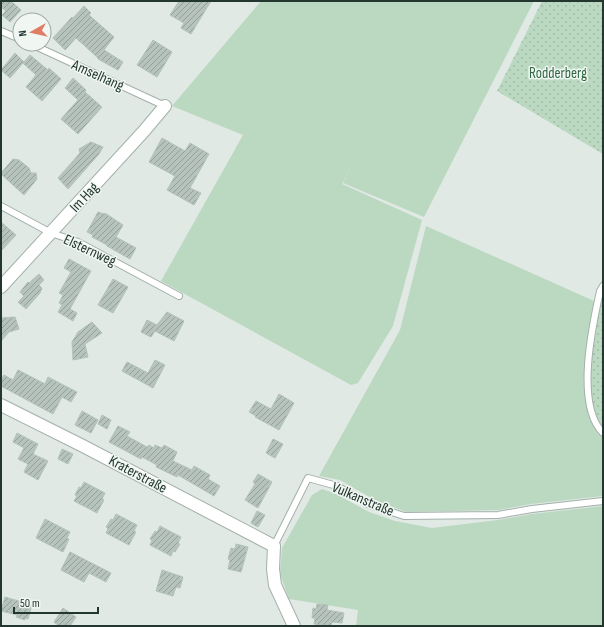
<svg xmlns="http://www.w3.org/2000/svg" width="604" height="627" viewBox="0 0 604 627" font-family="'Sofia Sans Condensed',sans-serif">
<defs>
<pattern id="park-dots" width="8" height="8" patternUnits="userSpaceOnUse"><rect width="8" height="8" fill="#bbd8c1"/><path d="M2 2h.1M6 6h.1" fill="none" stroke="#a0baa6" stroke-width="1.8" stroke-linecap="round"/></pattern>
<pattern id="building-hatch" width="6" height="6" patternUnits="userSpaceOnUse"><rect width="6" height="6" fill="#b6c3bd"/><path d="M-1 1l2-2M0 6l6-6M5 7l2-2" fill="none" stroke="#949f9a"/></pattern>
</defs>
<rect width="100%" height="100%" fill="#e0e9e4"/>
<!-- grass -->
<path fill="#bbd8c1" d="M261,1H534L424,217L343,183L351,166L342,184L422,220L393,326L358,383L351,385L161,281L243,135L172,106Z
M426,226L594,301L587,343L583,388L594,430L603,439V496L531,504L499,510L406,512L373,499L340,480L319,476L400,330Z
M322,489L336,494L369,512L395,521L432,528L498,520L532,514L603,506V626H356L358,610L289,599L280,574L282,548L312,495Z"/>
<!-- park -->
<path fill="url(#park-dots)" d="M542,1H603V154L497,91Z
M603,279V439L594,430L585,406L583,388L587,343L594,301L597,290Z"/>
<!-- building -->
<path fill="url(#building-hatch)" stroke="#b3c2bb" d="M1,1H11L21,10L10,22L2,15L6,11L1,7Z
M179,1H211L191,34L181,28L184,23L170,15Z
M84,6L91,13L89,15L114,37L104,50L123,62L118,70L98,59V58L76,38L65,50L53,38L72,17L73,18Z
M153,40L172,52L157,77L137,65Z
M15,53L24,62L30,55L48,70L49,68L61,79L42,101L26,87L36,75L23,63L10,78L1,70Z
M73,78L86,90L85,92L102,107L78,134L61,119L78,100L65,88Z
M162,138L185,151L190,143L209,154L190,188L201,193L194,205L167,190L175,176L149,162Z
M91,142L103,147L99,154L68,189L58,178L80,153L79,149Z
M13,159L19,160L29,168L31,173H36L37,179L24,195L1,174V173Z
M98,212L104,214L105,213L123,225L116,237L136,248L130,259L107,246V245L92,237L93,235L87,232Z
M1,222L16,235L1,251Z
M69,259L91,271L70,309L77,313L73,321L58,312L62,305L59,303L63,295L59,293L71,272L64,268Z
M39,274L44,280L39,285L42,288L40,293L26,309L18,302L24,296L20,292L28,282L29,283Z
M113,279L128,287L113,313L98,305Z
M167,312L184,321L174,341L155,331L151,337L141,332L147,320L157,325Z
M15,317L19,329L9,332L1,341V318Z
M92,322L102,333L85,344L88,357L73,360L72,342L78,332Z
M155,360L165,365L153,388L122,371L127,362L148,373Z
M18,370L45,384L48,377L77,392L71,402L62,397L53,414L1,386V380L4,375L13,380Z
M279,394L294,403L279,430L255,417L256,416L249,412L256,401L271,409Z
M82,411L98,420L91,433L75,425Z
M102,415L111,420L107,429L98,424Z
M118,426L130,432L127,436L147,447L149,445L154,448L155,445L162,448L164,445L177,452L173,461L192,470L194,466L210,475L208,479L220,486L214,496L178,475L177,477L156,467L157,465L142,457L141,459L109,442Z
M17,433L38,444L33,454L48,461L38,480L24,472L28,464L18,459L24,448L13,442Z
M273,439L283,444L275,458L266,453Z
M62,449L73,454L68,464L58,459Z
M258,474L272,482L258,508L245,500L255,484L253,482Z
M84,482L105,493L102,499L104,500L97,513L74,501L77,496L75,495L79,487L81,488Z
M257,511L265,515L258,527L251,523Z
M116,514L137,525L134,531L136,532L129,545L106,533L108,529L106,527L111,519L113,520Z
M45,519L70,532L67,538L69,539L63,552L36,538Z
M160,526L181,537L178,543L180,544L175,552L173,551L171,556L150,545L152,540L150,539L155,531L157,532Z
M236,544L248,547L241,572L228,569L230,560L228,559L231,548L235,549Z
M70,552L111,573L106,582L89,573L84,582L61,570Z
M162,570L183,577L180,588L176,587L173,596L156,591Z
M5,597L32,605L28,619L25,618V620L16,617L17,615L1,611Z
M317,604L328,605L327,610L344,613L342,623L332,622L331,626L314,624L315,618H312L313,608L316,609Z
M63,608L76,617L70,626H59L54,622Z"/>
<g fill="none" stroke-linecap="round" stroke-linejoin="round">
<!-- service casing -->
<g stroke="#a4b0aa" stroke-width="8">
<path id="service" d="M1,31L20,39
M31,44L165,106
M1,206L51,233L78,242L179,296
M603,286L600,291C592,327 575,405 603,433
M274,546L308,478L337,486L370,505L404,516L498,515L532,509L603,501"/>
</g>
<!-- minor casing -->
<g stroke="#a4b0aa" stroke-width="14">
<path id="minor" d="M1,287L144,131L165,106
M1,405L83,446L274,546L273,569L275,585L294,626"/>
</g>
<!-- service -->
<use href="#service" stroke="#fff" stroke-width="6"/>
<!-- minor -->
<use href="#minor" stroke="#fff" stroke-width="12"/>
</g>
<g text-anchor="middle" stroke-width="3" stroke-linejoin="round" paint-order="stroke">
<!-- park labels -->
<g font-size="15" fill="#326944" stroke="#f0f6f2">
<text x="558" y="78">Rodderberg</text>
</g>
<!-- street labels -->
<g font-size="15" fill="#233730" stroke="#f0f6f2">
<text transform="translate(98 75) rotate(24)" y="5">Amselhang</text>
<text transform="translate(84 197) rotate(-47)" y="5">Im Hag</text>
<text transform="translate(90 250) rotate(25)" y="5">Elsternweg</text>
<text transform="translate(138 474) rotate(28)" y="5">Kraterstraße</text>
<text transform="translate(363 499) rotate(23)" y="5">Vulkanstraße</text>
</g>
</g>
<!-- border -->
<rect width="604" height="627" fill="none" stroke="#233730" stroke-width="4"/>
<!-- north arrow -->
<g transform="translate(32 32) rotate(262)"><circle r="19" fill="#f0f6f2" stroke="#9eaaa4"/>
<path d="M0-3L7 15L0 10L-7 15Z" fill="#e17c66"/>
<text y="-6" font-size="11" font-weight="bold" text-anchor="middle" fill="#233730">N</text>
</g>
<!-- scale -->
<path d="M14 607v6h84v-6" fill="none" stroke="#233730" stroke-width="2"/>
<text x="20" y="607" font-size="12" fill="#233730" stroke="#f0f6f2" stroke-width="3" paint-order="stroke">50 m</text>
</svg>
